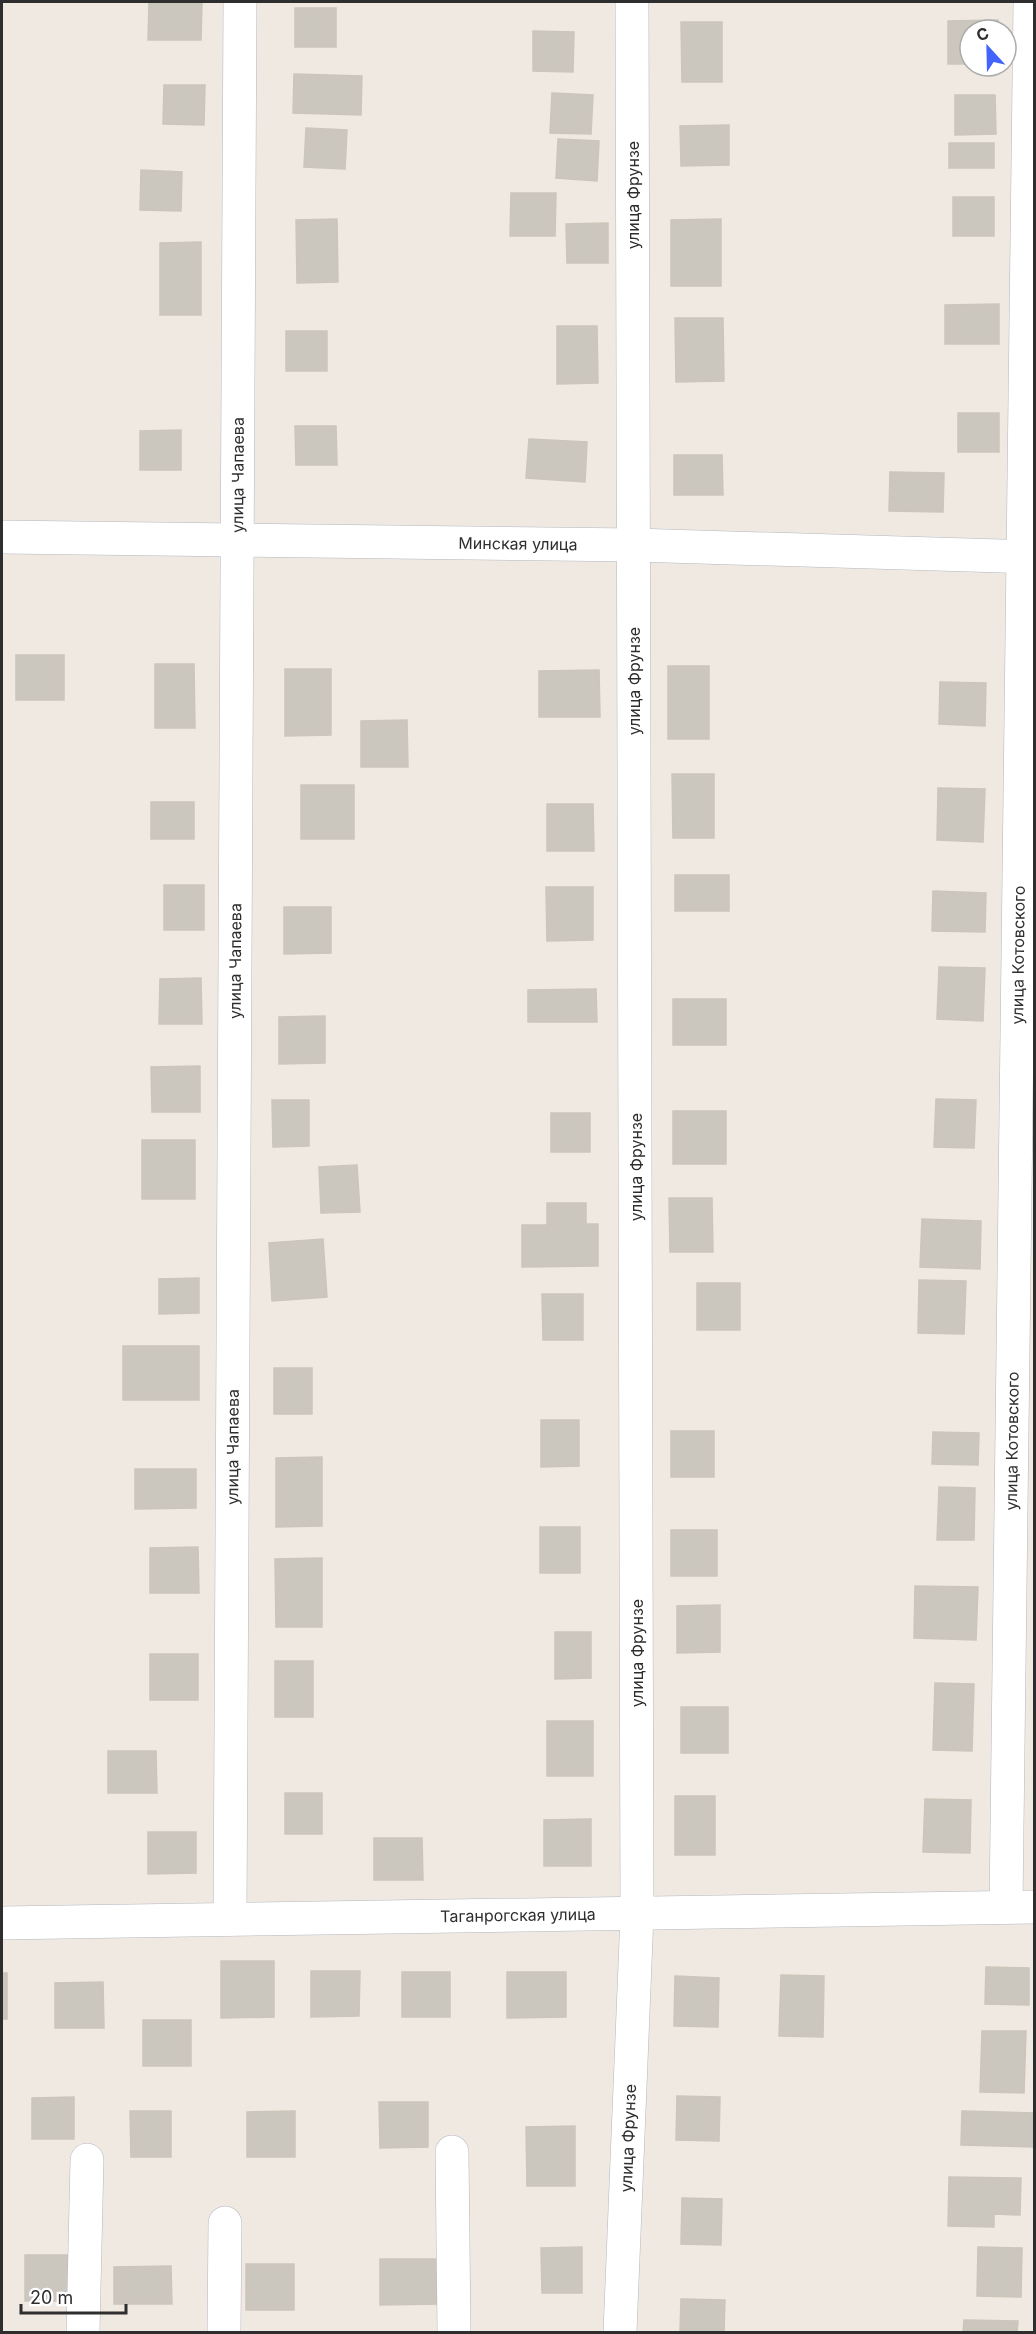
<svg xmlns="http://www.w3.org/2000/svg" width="1036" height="2334" viewBox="0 0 1036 2334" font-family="Inter,sans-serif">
<rect width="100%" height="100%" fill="#efe9e1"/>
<!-- building -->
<path fill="#cbc7bf" stroke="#cbc5ba" stroke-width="1.5" d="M149,2H202L201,40H148Z
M295,8H336V47H295Z
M998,20V30H970V64H948V21Z
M681,22H722V82H682Z
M533,31L574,32L573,72L533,71Z
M294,74L362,76L361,115L293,113Z
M164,85H205L204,125L163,124Z
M552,93L593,95L591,134L550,133Z
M955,95H995L996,134L955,135Z
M729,125V165L681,166L680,126Z
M306,128L347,130L345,169L304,167Z
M558,139L599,141L597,181L556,178Z
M949,143H994V168H949Z
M141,170L182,172L181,211L140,210Z
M511,193H556L555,236H510Z
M953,197H994V236H953Z
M337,219L338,282L297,283L296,220Z
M721,219V286H671V220Z
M608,223V263H567L566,224Z
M201,242V315H160V243Z
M999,304V344H945V305Z
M675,318H723L724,381L676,382Z
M557,326H597L598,383L557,384Z
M286,331H327V371H286Z
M958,413H999V452H958Z
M295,426H336L337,465H296Z
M181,430V470H140V431Z
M529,439L587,442L585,482L526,478Z
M674,455H722L723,495H674Z
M890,472L944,473L943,512L889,511Z
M16,655H64V700H16Z
M155,664H194L195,728H155Z
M668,666H709V739H668Z
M285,669H331V735L285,736Z
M599,670L600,717H539V671Z
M940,682L986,683L985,726L939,724Z
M407,720L408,767H361V721Z
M672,774H714V838H673Z
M301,785H354V839H301Z
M938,788L985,789L983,842L937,840Z
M151,802H194V839H151Z
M547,804H593L594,851H547Z
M675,875H729V911H675Z
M164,885H204V930H164Z
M546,887H593V940L547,941Z
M933,891L986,893L985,932L932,931Z
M284,907H331V953L284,954Z
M939,967L985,968L983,1021L937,1019Z
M201,978L202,1024H159L160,979Z
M596,989L597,1022H528V990Z
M673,999H726V1045H673Z
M325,1016V1063L279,1064V1017Z
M200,1066V1112H152L151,1067Z
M936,1099L976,1100L974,1148L934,1147Z
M272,1100H309V1146L273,1147Z
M673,1111H726V1164H673Z
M551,1113H590V1152H551Z
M142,1140H195V1199H142Z
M357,1165L360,1212L321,1213L319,1167Z
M669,1198H712L713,1252H670Z
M547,1203H586V1224H598V1266L522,1267V1225H547Z
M922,1219L981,1221L980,1269L920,1267Z
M323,1239L327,1297L272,1301L269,1243Z
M199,1278V1313L159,1314V1279Z
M919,1280L966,1281L964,1334L918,1333Z
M697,1283H740V1330H697Z
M542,1294H583V1340H543Z
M123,1346H199V1400H123Z
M274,1368H312V1414H274Z
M541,1420H579V1466L541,1467Z
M671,1431H714V1477H671Z
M933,1432L979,1433L978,1465L932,1464Z
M322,1457V1526L276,1527V1458Z
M135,1469H196V1508L135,1509Z
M939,1487L975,1488L974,1540H937Z
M540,1527H580V1573H540Z
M671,1530H717V1576H671Z
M198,1547L199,1593H150V1548Z
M322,1558V1627H276L275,1559Z
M915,1586L978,1587L976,1640L914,1638Z
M720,1605V1652L677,1653V1606Z
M555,1632H591V1678L555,1679Z
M150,1654H198V1700H150Z
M275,1661H313V1717H275Z
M935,1683L974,1684L972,1751L933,1750Z
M681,1707H728V1753H681Z
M547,1721H593V1776H547Z
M108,1751H156L157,1793H108Z
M285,1793H322V1834H285Z
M675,1796H715V1855H675Z
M925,1799L971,1800L970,1853L923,1852Z
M591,1819V1866H544V1820Z
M148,1832H196V1873L148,1874Z
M374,1838H422L423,1880H374Z
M221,1961H274V2017L221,2018Z
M986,1967L1029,1968V2005L985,2004Z
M311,1971H360L359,2016L311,2017Z
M402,1972H450V2017H402Z
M507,1972H566V2017L507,2018Z
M2,1973H7V2019H2Z
M781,1975L824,1976L823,2037L779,2036Z
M675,1976L719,1978L718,2027L674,2026Z
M103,1982L104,2028H55V1983Z
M143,2020H191V2066H143Z
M982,2031H1026L1024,2093L980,2092Z
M677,2096L720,2097L719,2141L676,2140Z
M74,2097V2139H32V2098Z
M379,2102H428V2147L380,2148Z
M130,2111H171V2157H131Z
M295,2111V2157H247V2112Z
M962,2111L1034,2113V2147L961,2145Z
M575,2126V2186H527L526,2127Z
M949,2177L1021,2178L1020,2215L994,2214V2227L948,2226Z
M682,2198L722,2199L721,2245L681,2244Z
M582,2247V2293H542L541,2248Z
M978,2247L1022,2248L1021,2297L977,2296Z
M25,2255H73V2301H25Z
M380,2259H438V2304L380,2305Z
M246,2264H294V2310H246Z
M171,2266L172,2304H114V2267Z
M681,2299L725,2300L724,2332H680Z
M964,2320L1018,2321L1017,2332H963Z"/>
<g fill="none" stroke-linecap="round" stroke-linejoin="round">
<!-- minor casing -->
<g stroke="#b4b7c1" stroke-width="34">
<g id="minor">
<path id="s1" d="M2,537L634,545L1034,557"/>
<path id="s2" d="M1006,1907L1030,2"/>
<path id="s3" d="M230,1919L240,2"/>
<path id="s4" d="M2,1923L1034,1907"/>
<path d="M452,2152L454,2332"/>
<path d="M83,2332L87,2160"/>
<path d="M224,2332L225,2223"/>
<path id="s5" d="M620,2332L637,1915L632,2"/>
</g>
</g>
<!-- minor -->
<use href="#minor" stroke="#fff" stroke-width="33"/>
</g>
<g text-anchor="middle" stroke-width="4.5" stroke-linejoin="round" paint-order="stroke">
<!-- street labels -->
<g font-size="16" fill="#2e2e2e" stroke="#fff">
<text transform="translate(633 195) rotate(-90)" y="6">улица Фрунзе</text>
<text dy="6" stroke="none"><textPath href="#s3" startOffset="1444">улица Чапаева</textPath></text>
<text dy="6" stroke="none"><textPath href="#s1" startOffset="516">Минская улица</textPath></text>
<text transform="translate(634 681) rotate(-90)" y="6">улица Фрунзе</text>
<text dy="6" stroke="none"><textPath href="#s2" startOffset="952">улица Котовского</textPath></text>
<text dy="6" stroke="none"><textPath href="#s3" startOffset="958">улица Чапаева</textPath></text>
<text transform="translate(636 1167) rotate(-90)" y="6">улица Фрунзе</text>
<text dy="6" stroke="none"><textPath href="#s2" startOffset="466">улица Котовского</textPath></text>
<text dy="6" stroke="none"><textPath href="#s3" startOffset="472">улица Чапаева</textPath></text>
<text transform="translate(637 1653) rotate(-90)" y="6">улица Фрунзе</text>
<text dy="6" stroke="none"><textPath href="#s4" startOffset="516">Таганрогская улица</textPath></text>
<text dy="6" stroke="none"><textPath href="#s5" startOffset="194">улица Фрунзе</textPath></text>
</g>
</g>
<!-- border -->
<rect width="1036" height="2334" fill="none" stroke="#2e2e2e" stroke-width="6"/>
<!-- north arrow -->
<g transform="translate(988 48) rotate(338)"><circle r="28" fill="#ffffff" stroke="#ababab" stroke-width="1.5"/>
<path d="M0-4.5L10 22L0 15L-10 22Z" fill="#4264fb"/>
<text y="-9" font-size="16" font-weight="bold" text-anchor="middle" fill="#2e2e2e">С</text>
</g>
<!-- scale -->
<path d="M21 2304v9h105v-9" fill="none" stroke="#2e2e2e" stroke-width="3"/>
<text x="30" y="2304" font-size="18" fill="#2e2e2e" stroke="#ffffff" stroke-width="4.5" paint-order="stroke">20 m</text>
</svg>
